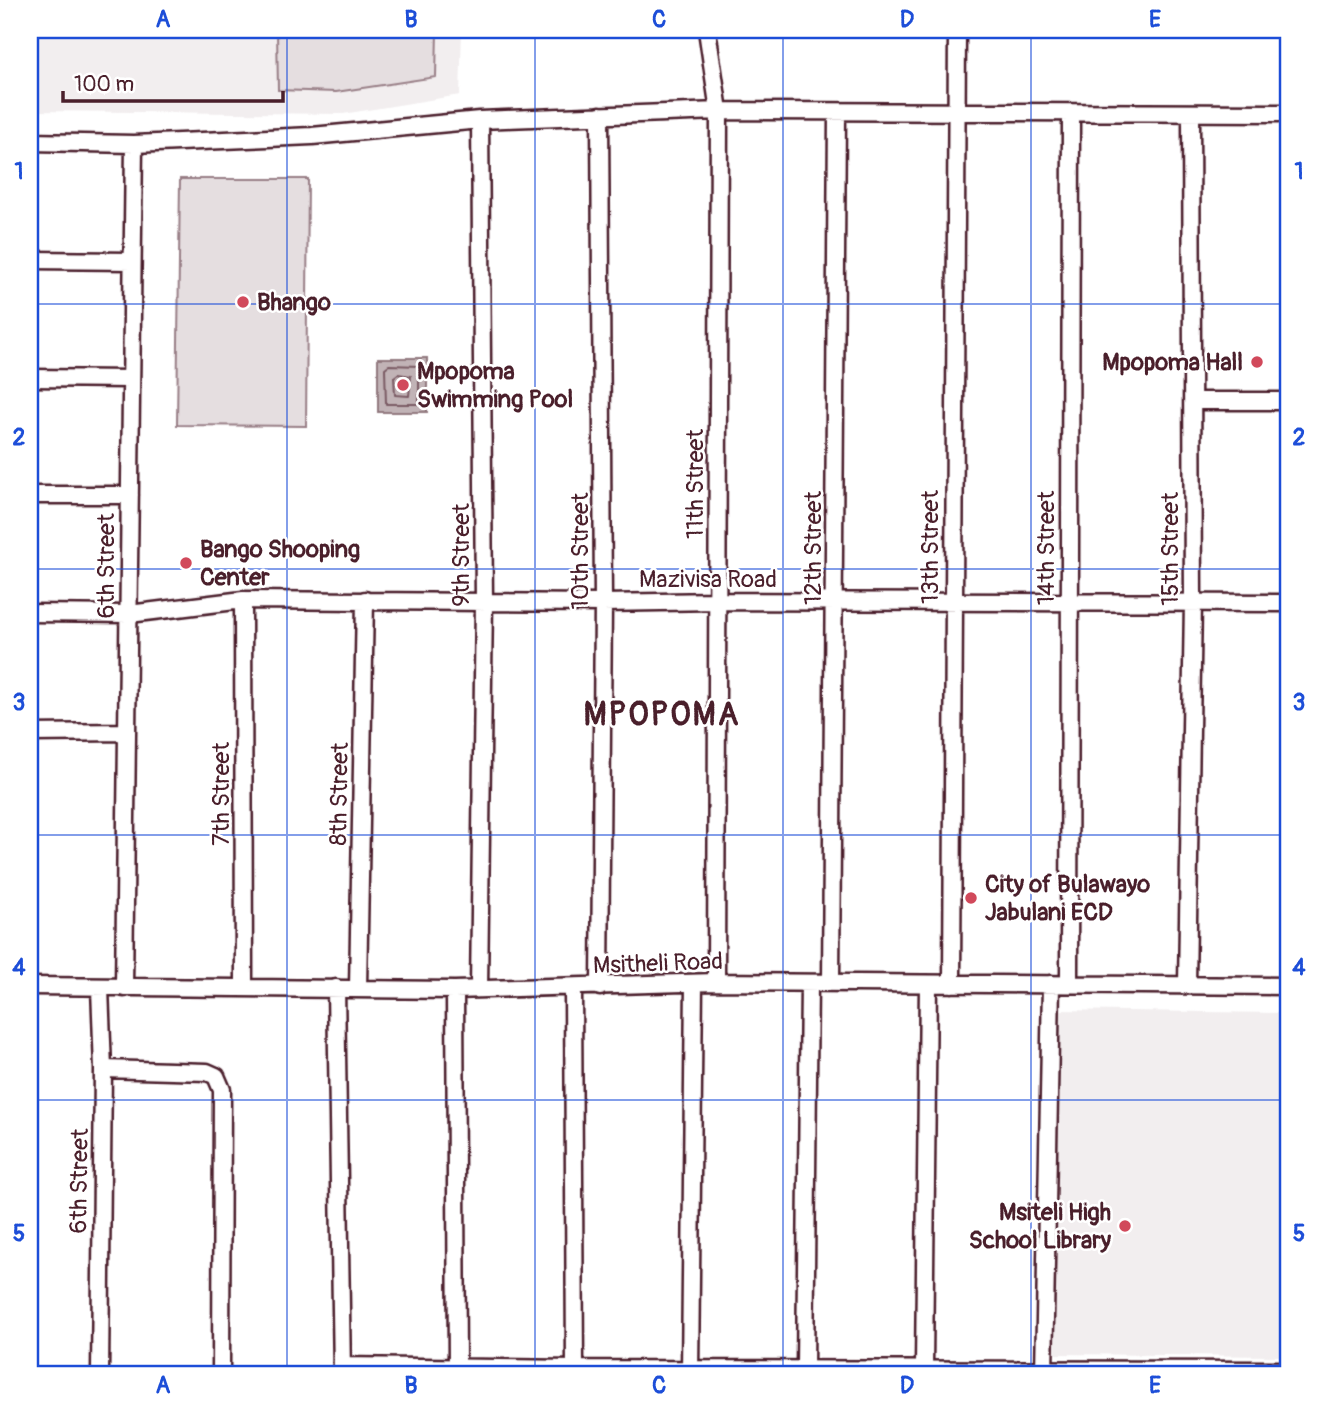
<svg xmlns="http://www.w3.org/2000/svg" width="1318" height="1404" viewBox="0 0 1318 1404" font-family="Pangolin,sans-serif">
<rect width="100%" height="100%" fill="#fff"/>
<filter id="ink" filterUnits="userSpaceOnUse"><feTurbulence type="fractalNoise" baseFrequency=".0143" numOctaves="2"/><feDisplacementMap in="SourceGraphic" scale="14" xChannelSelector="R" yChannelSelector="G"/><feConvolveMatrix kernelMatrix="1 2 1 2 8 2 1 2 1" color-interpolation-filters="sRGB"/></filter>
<g filter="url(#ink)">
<!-- built -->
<path fill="#f2eeef" d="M30,30H462L460,95L343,114L30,111Z
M1054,1010L1288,1013V1356L1054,1354Z"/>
<!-- green -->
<path fill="#e5dee0" stroke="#987e86" stroke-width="2" d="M277,30H437L436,77L336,92L278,90Z
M180,179H308L306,426L177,425Z"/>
<!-- water -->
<path fill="#c1b3b6" stroke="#91787e" stroke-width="2" d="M378,358H427V412H378Z"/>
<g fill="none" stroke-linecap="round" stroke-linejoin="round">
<!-- shore -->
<path stroke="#7a5a63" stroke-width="2" d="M389,365L419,366V404H386L385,368Z
M398,374L411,376L409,396L395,395L394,377Z"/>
<!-- minor casing -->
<g stroke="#4a1f2b" stroke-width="21">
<path id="minor" d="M707,30L719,111L716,982
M30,142L134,144L312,136L480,120L719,111L1288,113
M30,260L132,261
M30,378L131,379
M1193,401H1288
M30,495H130
M243,600L244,987
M30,613L129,614L243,600L603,603L717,601L1288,603
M30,733L127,732
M831,983L837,113
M1069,983L1071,113
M952,984L957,30
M1187,985L1193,602L1191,114
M30,986L455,990L716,982L1288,986
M600,987L603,603L600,115
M100,988L103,1069L100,1374
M124,988L134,144
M336,988L342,1374
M358,988L365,600
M573,988L575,1369
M479,989L484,601L480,120
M455,990L457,1367
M103,1069L207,1072L216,1076L222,1090L221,1374
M342,1366L575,1369L1288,1370
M805,1368L809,983
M924,1368L928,984
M690,1374L694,983
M1044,1374L1051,984"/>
</g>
<!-- minor -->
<use href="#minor" stroke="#fff" stroke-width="16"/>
</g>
</g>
<!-- grid -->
<path fill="none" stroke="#1d4ed8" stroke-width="2" stroke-opacity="0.55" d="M287,30V1374M535,30V1374M783,30V1374M1031,30V1374M30,304H1288M30,569H1288M30,835H1288M30,1100H1288"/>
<!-- markers -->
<g fill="#d1495b" stroke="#fff" stroke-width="2.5">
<circle cx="243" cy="302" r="7"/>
<circle cx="1257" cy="362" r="7"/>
<circle cx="403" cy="385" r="7"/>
<circle cx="186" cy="563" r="7"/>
<circle cx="971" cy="898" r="7"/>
<circle cx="1125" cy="1226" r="7"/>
</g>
<g text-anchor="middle" stroke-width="5" stroke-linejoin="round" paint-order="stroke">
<!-- poi labels -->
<g font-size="24" font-weight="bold" fill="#4a1f2b" stroke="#fff" text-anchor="start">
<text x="257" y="310">Bhango</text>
<text x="1243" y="370" text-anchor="end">Mpopoma Hall</text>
<text x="417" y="379">Mpopoma<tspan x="417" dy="28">Swimming Pool</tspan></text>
<text x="200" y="557">Bango Shooping<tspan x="200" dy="28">Center</tspan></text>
<text x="985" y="892">City of Bulawayo<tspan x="985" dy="28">Jabulani ECD</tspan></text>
<text x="1111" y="1220" text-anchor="end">Msiteli High<tspan x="1111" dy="28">School Library</tspan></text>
</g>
<!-- street labels -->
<g font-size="24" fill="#4a1f2b" stroke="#fff">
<text transform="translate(695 484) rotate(-90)" y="8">11th Street</text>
<text transform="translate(930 547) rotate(-90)" y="8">13th Street</text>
<text transform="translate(813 548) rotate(-90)" y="8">12th Street</text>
<text transform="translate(1046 548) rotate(-90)" y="8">14th Street</text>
<text transform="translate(1170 549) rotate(-90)" y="8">15th Street</text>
<text transform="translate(580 551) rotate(-90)" y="8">10th Street</text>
<text transform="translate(461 555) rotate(-90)" y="8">9th Street</text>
<text transform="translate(106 566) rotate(-90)" y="8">6th Street</text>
<text x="708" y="587">Mazivisa Road</text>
<text transform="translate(221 794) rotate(-90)" y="8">7th Street</text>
<text transform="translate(339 794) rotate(-89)" y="8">8th Street</text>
<text transform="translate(658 963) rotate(-2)" y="8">Msitheli Road</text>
<text transform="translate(79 1181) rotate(-89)" y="8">6th Street</text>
</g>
<!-- district labels -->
<g font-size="32" font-weight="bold" letter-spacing="2" fill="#4a1f2b" stroke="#fff">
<text x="662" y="725">MPOPOMA</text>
</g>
</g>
<!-- margin -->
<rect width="1318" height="1404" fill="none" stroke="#fff" stroke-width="77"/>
<!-- scale -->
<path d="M63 91v10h220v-10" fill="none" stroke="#4a1f2b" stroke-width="3.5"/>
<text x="74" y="91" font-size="21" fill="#4a1f2b" stroke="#ffffff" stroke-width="5" paint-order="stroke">100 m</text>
<rect x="38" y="38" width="1242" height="1328" fill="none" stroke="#1d4ed8" stroke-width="2.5"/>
<g font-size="23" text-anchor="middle" font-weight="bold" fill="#1d4ed8">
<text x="163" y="27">A</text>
<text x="411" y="27">B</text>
<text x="659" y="27">C</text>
<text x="907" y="27">D</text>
<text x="1155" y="27">E</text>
<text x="19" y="179">1</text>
<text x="1299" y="179">1</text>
<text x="19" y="445">2</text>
<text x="1299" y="445">2</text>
<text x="19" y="710">3</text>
<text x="1299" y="710">3</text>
<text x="19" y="975">4</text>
<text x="1299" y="975">4</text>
<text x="19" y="1241">5</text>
<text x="1299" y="1241">5</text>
<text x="163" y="1393">A</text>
<text x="411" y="1393">B</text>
<text x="659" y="1393">C</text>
<text x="907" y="1393">D</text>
<text x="1155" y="1393">E</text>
</g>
</svg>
